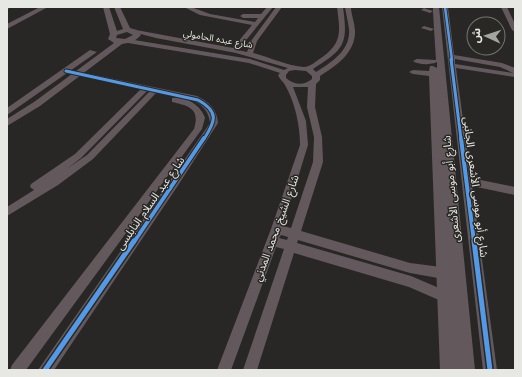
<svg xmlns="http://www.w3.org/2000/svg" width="522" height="377" viewBox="0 0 522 377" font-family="'Work Sans','Noto Sans Arabic',sans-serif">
<rect width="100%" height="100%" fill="#282726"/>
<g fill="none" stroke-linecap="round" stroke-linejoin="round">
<!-- minor -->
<path fill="#63595c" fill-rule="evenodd" d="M7,7H11L8,9Z
M184,7H191L210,14L255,22L258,18H243L240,16L243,14H261L267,7H273L238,50L247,52L251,41L276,7H282L257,41L253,53C270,57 287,66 304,67C310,67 316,61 321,58C343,43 340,31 337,7H343C348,44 345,49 313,69L316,72C332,62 351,50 349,29C348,21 346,14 345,7H351C351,15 355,23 355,32C355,53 336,66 320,76V80L316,84L315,107L322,137L323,162L301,231L410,263L449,268L453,270L455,274L453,278L449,280L410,273L298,240L297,243L411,276L453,294L454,298L453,302L448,304L409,287L294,253L257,370H243L284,249L276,247L231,370H217L271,229L300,145C300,126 295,102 285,85C283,81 280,80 278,75L280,73L249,63L128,43L125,41L128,39L250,59L284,70L288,68L236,53L156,38L133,32L136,30L233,48L252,25L200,15ZM295,70L306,71L312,76V79C304,86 294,85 286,78V75L289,71ZM293,87H308L307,107L314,137L313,162L291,228L283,226L308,145L306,121ZM281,235L288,237L287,240L279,238Z
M442,7H448L454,55L502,63L515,68V77L456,68L471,178L515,187V195L472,186L497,370H483ZM455,59L500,67L513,73L455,64Z
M501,7H507L515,24V32L512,30Z
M66,69L197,96C209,102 217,109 218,123L177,187L54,370H38L210,123C208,97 177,97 157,92L93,159L58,185L7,216V207L34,190L30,187L31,184L75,154L141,89L64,72V70ZM148,90L150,91L87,155L68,168L81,158Z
M172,98C186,96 201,105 205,118L202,129L26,370H10L12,365L194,129C200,109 190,106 172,102Z"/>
<!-- tertiary -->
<path fill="#63595c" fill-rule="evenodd" d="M40,7H48L7,29V24Z
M103,7H109L117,31L123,29L114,7H120L130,28L137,30L141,35C136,41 130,43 122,44L40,106L7,126V119L34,102L114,43L108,39L110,34ZM127,32L133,35L125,39L116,38L117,35Z
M433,7H439L475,370H440L429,76L413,74L409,72L413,70L429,71L430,66H433L437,68V62C431,65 418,65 413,61L417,59L436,60L434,29L431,31L421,28L424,26L434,29L433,11L430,13L421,10L424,8L433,11Z
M90,50L97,52L7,115V108Z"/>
<!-- cycleway-far3 casing -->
<g stroke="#292825" stroke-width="4">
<path id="cycleway-far3" d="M445,7L452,60"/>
</g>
<!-- cycleway-far2 casing -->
<g stroke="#292825" stroke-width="5">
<path id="cycleway-far2" d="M451,59L461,139
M66,71L198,100C220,112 215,122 204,139"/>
</g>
<!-- cycleway-far1 casing -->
<g stroke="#292825" stroke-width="6">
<path id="cycleway-far1" d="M461,138L474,242
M134,242L204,138"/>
</g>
<!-- cycleway casing -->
<g stroke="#292825" stroke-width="8">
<path id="cycleway" d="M474,241L490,370
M45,370L134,241"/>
</g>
<!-- cycleway-far3 -->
<use href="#cycleway-far3" stroke="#5399e6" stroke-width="2.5"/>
<!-- cycleway-far2 -->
<use href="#cycleway-far2" stroke="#5399e6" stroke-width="3"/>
<!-- cycleway-far1 -->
<use href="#cycleway-far1" stroke="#5399e6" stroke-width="4"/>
<!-- cycleway -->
<use href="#cycleway" stroke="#5399e6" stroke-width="5"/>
</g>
<g text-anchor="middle" stroke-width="3" stroke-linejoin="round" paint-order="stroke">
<!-- far-street labels -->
<g font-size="9" fill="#e7e7e4" stroke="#292825">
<text transform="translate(218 39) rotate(10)" y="3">شارع عبده الحامولي</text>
</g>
<!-- street labels -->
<g font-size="11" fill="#e7e7e4" stroke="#292825">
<text transform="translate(476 187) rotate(83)" y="4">شارع أبو موسى الأشعرى الجانبى</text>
<text transform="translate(451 189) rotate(-95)" y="4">شارع أبو موسى الأشعرى</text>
<text transform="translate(150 203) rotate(-55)" y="4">شارع عبد السلام النابلسى</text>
<text transform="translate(276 228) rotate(-70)" y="4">شارع الشيخ محمد المدني</text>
</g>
</g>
<!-- border -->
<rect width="522" height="377" fill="none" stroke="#e7e7e4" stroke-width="16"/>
<!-- north arrow -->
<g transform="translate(486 36) rotate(273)"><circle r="19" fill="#292825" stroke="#757471"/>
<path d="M0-3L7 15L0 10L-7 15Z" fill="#a4a4a2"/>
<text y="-6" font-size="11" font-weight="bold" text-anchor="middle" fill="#e7e7e4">ش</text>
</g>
</svg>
